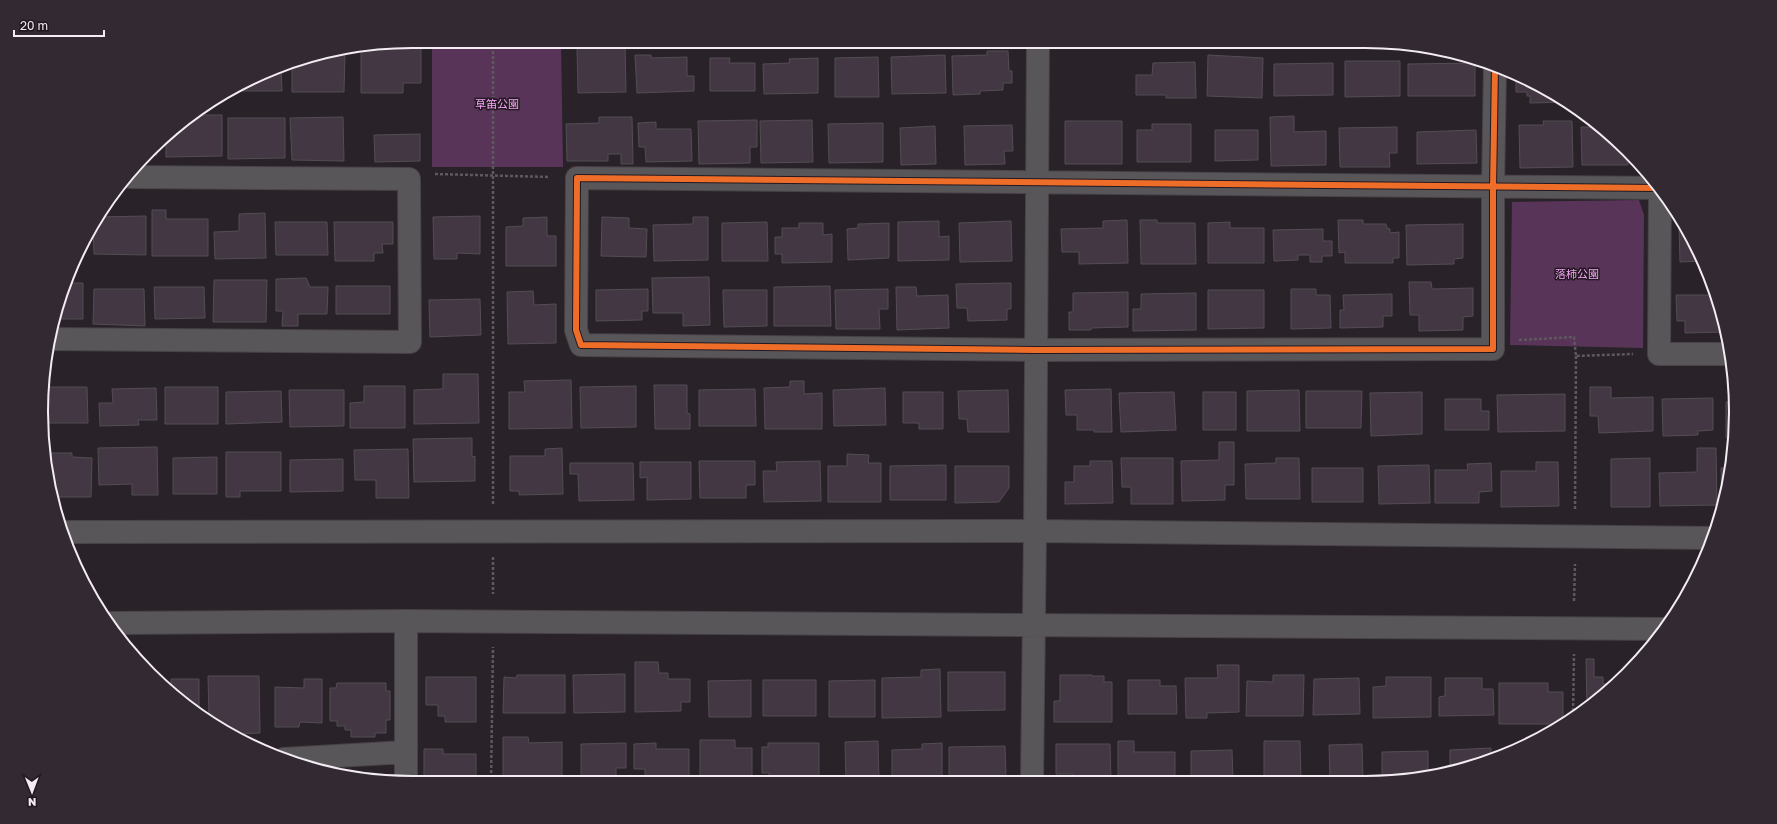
<svg xmlns="http://www.w3.org/2000/svg" width="1777" height="824" viewBox="0 0 1777 824" font-family="'Golos Text','Noto Sans JP',sans-serif">
<rect width="100%" height="100%" fill="#292329"/>
<!-- green -->
<path fill="#593459" d="M432,41H561L563,167H432Z
M1639,200L1644,215L1643,348L1510,345L1512,202Z"/>
<!-- building -->
<path fill="#433744" stroke="#534e53" d="M625,46L626,92L578,93L577,48Z
M421,48V83H403V93H361V49Z
M987,51H1008L1009,71H1012V83H1003V90L980,91V94L953,95L952,56L987,55Z
M345,52L344,92H292V61Z
M635,55H651V58L687,57V76H694V91L637,93Z
M945,55L946,93L892,94L891,57Z
M1208,55L1263,58L1262,98L1207,96Z
M878,57L879,97H835V58Z
M710,58H730L729,63H755V91H710Z
M818,58V93L764,94L763,64L790,63L789,59Z
M1345,61H1400V96L1345,97Z
M1195,62L1196,98H1166V95H1136V75H1152L1153,63Z
M1333,63V95L1274,96V64Z
M1475,63V96H1408V64Z
M281,66L282,91H227Z
M1516,74L1569,102L1530,103V96H1527V92H1516Z
M192,115H222V156L166,157V135Z
M1294,116V132L1326,131V165L1271,166L1270,117Z
M343,117L344,161L292,160L290,118Z
M599,117H632L633,164H621V154H608V161H567L566,124L599,123Z
M228,118H285V158L228,159Z
M757,120V147H750V163L699,164L698,121Z
M812,120L813,162L761,163L760,121Z
M1065,121H1122V164H1065Z
M1543,121H1572L1573,167L1520,168L1519,125H1544Z
M656,122V129H691L692,161L646,162L645,147H639L638,123Z
M883,123V162L829,163L828,124Z
M1152,124H1191V162H1137V130H1152Z
M1012,125L1013,151H1004L1005,164L965,165L964,126Z
M935,126L936,164L901,165L900,128Z
M1397,127V153H1389L1390,167H1340L1339,128Z
M1581,127H1599L1628,150V165H1582Z
M1215,130H1258V160L1215,161Z
M1476,130L1477,163L1417,164V132Z
M420,134V161L375,162L374,135Z
M157,146V155H149Z
M1635,159L1641,166H1635Z
M152,210H166V219H208V256H152Z
M265,213L266,258L215,259L214,232L239,231V214Z
M146,216V255L94,254L93,224L98,217Z
M480,216V254L457,253V259H434L433,217Z
M547,217V236H556V266H506V227L523,226V218Z
M602,217L629,218V228L647,229L646,257L601,256Z
M693,217H708V260L654,261L653,225L693,224Z
M1127,220L1128,263L1079,264V252H1062L1061,229L1103,228V221Z
M1140,220H1157V223H1195L1196,264H1141Z
M1338,220H1363V224H1386L1387,228L1390,229V233L1399,232V258H1393V263H1345V252L1339,253Z
M939,221V237L949,236V260L898,261V222Z
M1011,221L1012,261L960,262L959,223Z
M275,222H327L328,255H276Z
M334,222H393V244H382L383,253H374V261H335Z
M767,222L768,261H722V223Z
M1230,222V228H1264V263H1208V223Z
M799,223H823V235L832,234V262L782,263V254H775V237H782V228H799Z
M889,223V258L848,260L847,229L858,228V224Z
M1463,224V258L1454,259V264L1407,265L1406,225Z
M1679,226H1684L1703,261L1680,262Z
M1323,229V241H1332V256H1322V262H1310V255H1298V260L1274,261L1273,230Z
M709,277L710,325L683,326V313H653L652,278Z
M306,278L310,287H328L327,314H298V326H282L283,311H276V279Z
M214,280H267L266,322H213Z
M1409,282H1431L1432,289L1473,288V316L1463,317V330L1419,331V315H1410Z
M69,283H83V319H56Z
M1011,283V309H1007V320L968,321L967,308H957L956,284Z
M336,286H390V314H336Z
M830,286L831,326H774V287Z
M154,287H204L205,318L155,319Z
M896,287H916L917,296L948,295L949,328L897,330Z
M94,289H144L145,326L93,324Z
M648,289V311H642V320L596,321V290Z
M888,289V309H879L880,329H836L835,290Z
M1291,289H1316V295H1330L1331,328L1291,329Z
M723,290H767V326L724,327Z
M1208,290H1264V328L1208,329Z
M533,291L534,305L556,304V343L508,344L507,292Z
M1128,292V327L1091,328V330H1069V312H1073V293Z
M1196,293V330L1133,331V309H1141V294Z
M1392,294V316H1383V327L1340,328V310H1344L1343,295Z
M1676,295H1715L1725,326V332L1685,333V321H1677Z
M480,299L481,335L430,337L429,300Z
M443,374H478L479,423L414,424V390L443,389Z
M571,380L572,428L509,429V392H525L524,381Z
M790,381H804V394L822,393V429H765L764,388L790,387Z
M654,385H687V413L690,414V429H655Z
M364,386H405V428H350V403L364,402Z
M636,386V427L581,428L580,387Z
M47,387H87L88,423H45Z
M165,387H218V424H165Z
M1590,387H1611V398L1653,397V431L1599,433L1598,416H1590Z
M156,388L157,420H138L139,425L100,426L99,403H113L112,389Z
M885,388L886,425L834,426L833,390Z
M755,389L756,426H699V390Z
M1111,389L1112,432H1094V430H1077V415H1066L1065,390Z
M289,390H344V426L290,427Z
M1008,390L1009,432H968L967,419H959L958,391Z
M1299,390L1300,431H1247V391Z
M281,391L282,422L226,424V392Z
M1306,391H1362L1361,428H1306Z
M903,392H943V429H919V423H903Z
M1174,392L1176,430L1121,432L1119,393Z
M1203,392H1236V430H1203Z
M1422,392V434L1371,436L1370,393Z
M1565,394V431L1498,432L1497,395Z
M1713,398V430L1698,431V435L1663,436L1662,399Z
M1445,399H1481V411H1489V430H1445Z
M1726,402H1735L1736,412L1733,438H1726Z
M472,438V457L475,456V481L414,482L413,439Z
M1219,442H1234V485H1225V500L1182,501L1181,461L1219,460Z
M157,447L158,495H132V484L99,485L98,448Z
M562,448L563,494L519,495V491H510V456H545V449Z
M1697,448H1716L1717,505L1660,506L1659,473L1697,472Z
M408,449L409,498H376V480H355L354,450Z
M226,452H281V491H240V497H226Z
M44,453H72V457L92,458L91,497H53L44,461Z
M847,454L869,455L868,463H881V502H828V466H847Z
M217,457V494H173V458Z
M1121,458H1173V504H1131V487H1122Z
M1276,458H1299L1300,499H1246L1245,464L1276,463Z
M1650,458V507H1611V459Z
M343,459V491L290,492V460Z
M699,461H755V485H746V498H700Z
M820,461L821,501L764,502L763,471H777L776,462Z
M1090,461H1112L1113,503L1065,504V482H1074V466H1090Z
M640,462H691V499L647,500V477L640,478Z
M1536,462H1558L1559,506L1501,507V471H1536Z
M570,463H633L634,500L579,501L578,474H570Z
M1491,463L1492,491L1479,492V503H1435V470H1468L1467,464Z
M946,465V500H890V466Z
M1429,465L1430,503L1379,504L1378,466Z
M955,466H1009V488L999,502L955,503Z
M1312,468H1363V502H1312Z
M1721,468H1730L1729,484L1722,507Z
M1586,659H1594V677H1603V684L1614,683L1587,709Z
M635,662H658L659,673H668V679H690V702H681V711L635,712Z
M1217,665H1239V712L1207,713V718H1186L1185,678H1218Z
M940,669L941,717L882,718V678L921,677V670Z
M948,672H1005V710L948,711Z
M625,674V712L574,713L573,675Z
M517,675H565V713H503L504,677L516,678Z
M1060,675H1092V676H1104V682H1112V722H1054V701H1060Z
M1273,675H1304L1303,716H1246L1247,681L1273,682Z
M208,676H259L260,733L236,734L209,717Z
M426,677H476V722H445V716H438V705H426Z
M1386,677H1431V717L1373,718V687L1386,686Z
M1359,678L1360,714L1313,715L1314,679Z
M1445,678H1482V689H1493L1494,715L1439,716V697L1445,696Z
M171,679H199V711L172,694Z
M304,679H322V723L300,722L299,727H275V687L304,688Z
M751,680V717H709L708,681Z
M763,680H816V716H763Z
M875,680V717H829V681Z
M1128,680H1160V686H1176L1177,714H1128Z
M337,683H386V691H390V720H386V733H375V737H351V730H345V726H337V721H330V688H336Z
M1499,683H1548V692H1563V723L1560,724H1499Z
M503,737H528L529,743L562,742V782L503,783Z
M700,740H735V748H752V782H707L706,777L700,778Z
M878,741L879,782H846L845,742Z
M1118,741H1134V752H1175V781H1118Z
M1264,741H1300L1301,780H1264Z
M626,743V768H616V782H581V744Z
M656,743V749H689V782H645V769H634V744Z
M768,743H819V782H769V773H762V747H768Z
M942,743V781H892V750L922,749V744Z
M1056,744H1110L1111,781H1073V774H1056Z
M1362,744L1363,780H1330L1329,745Z
M1005,746L1006,776H995V781H949V747Z
M1491,748V759L1450,770V750Z
M424,749H443V754H476V783H424Z
M1232,750L1233,780L1191,781V751Z
M1428,751V776L1414,780H1382V752Z
M384,777L385,780L364,778Z"/>
<g fill="none" stroke-linecap="round" stroke-linejoin="round">
<!-- street casing -->
<g stroke="#474247" stroke-width="24">
<path id="street" d="M1495,66L1493,188V349L1036,350L581,345L576,330L577,178C938,183 1299,188 1659,188
M1660,189L1659,354H1730
M48,339L410,342L409,179L131,177
M61,532L1035,531L1713,538
M112,623L406,621L1665,629
M284,759L406,752
M1032,781L1035,531L1038,41
M406,782V621"/>
</g>
<!-- path -->
<path stroke="#5d595c" stroke-width="2.5" stroke-dasharray="3 2" stroke-linecap="butt" d="M435,174L550,177
M1519,340L1574,337L1576,356L1633,354
M493,504V41
M1575,509L1576,356
M493,557V594
M1574,601L1575,564
M1573,716L1574,654
M491,783L493,647"/>
<!-- street -->
<use href="#street" stroke="#595659" stroke-width="22"/>
<!-- cycleway casing -->
<g stroke="#221821" stroke-width="8">
<path id="cycleway" d="M1495,66L1493,188V349L1036,350L581,345L576,330L577,178C938,183 1299,188 1659,188"/>
</g>
<!-- cycleway -->
<use href="#cycleway" stroke="#ee6e29" stroke-width="6"/>
</g>
<g text-anchor="middle" stroke-width="3" stroke-linejoin="round" paint-order="stroke">
<!-- park labels -->
<g font-size="11" fill="#f7a6f6" stroke="#221821">
<text x="497" y="108">草笛公園</text>
<text x="1577" y="278">落柿公園</text>
</g>
</g>
<!-- crop -->
<path d="M0 0H1777V824H0ZM412 48H1365A364 364 0 0 1 1729 412V412A364 364 0 0 1 1365 776H412A364 364 0 0 1 48 412V412A364 364 0 0 1 412 48Z" fill="#332932" fill-rule="evenodd"/>
<path fill="none" stroke="#f3ecf2" stroke-width="2" d="M412 48H1365A364 364 0 0 1 1729 412V412A364 364 0 0 1 1365 776H412A364 364 0 0 1 48 412V412A364 364 0 0 1 412 48Z"/>
<!-- north arrow -->
<g transform="translate(32 792) rotate(179)" stroke="#221821" stroke-width="3" paint-order="stroke">
<path d="M0-3L7 15L0 10L-7 15Z" fill="#f3ecf2"/>
<text y="-6" font-size="11" font-weight="bold" text-anchor="middle" fill="#f3ecf2">N</text>
</g>
<!-- scale -->
<path d="M14 30v6h90v-6" fill="none" stroke="#f3ecf2" stroke-width="2"/>
<text x="20" y="30" font-size="12" fill="#f3ecf2" stroke="#221821" stroke-width="3" paint-order="stroke">20 m</text>
</svg>
